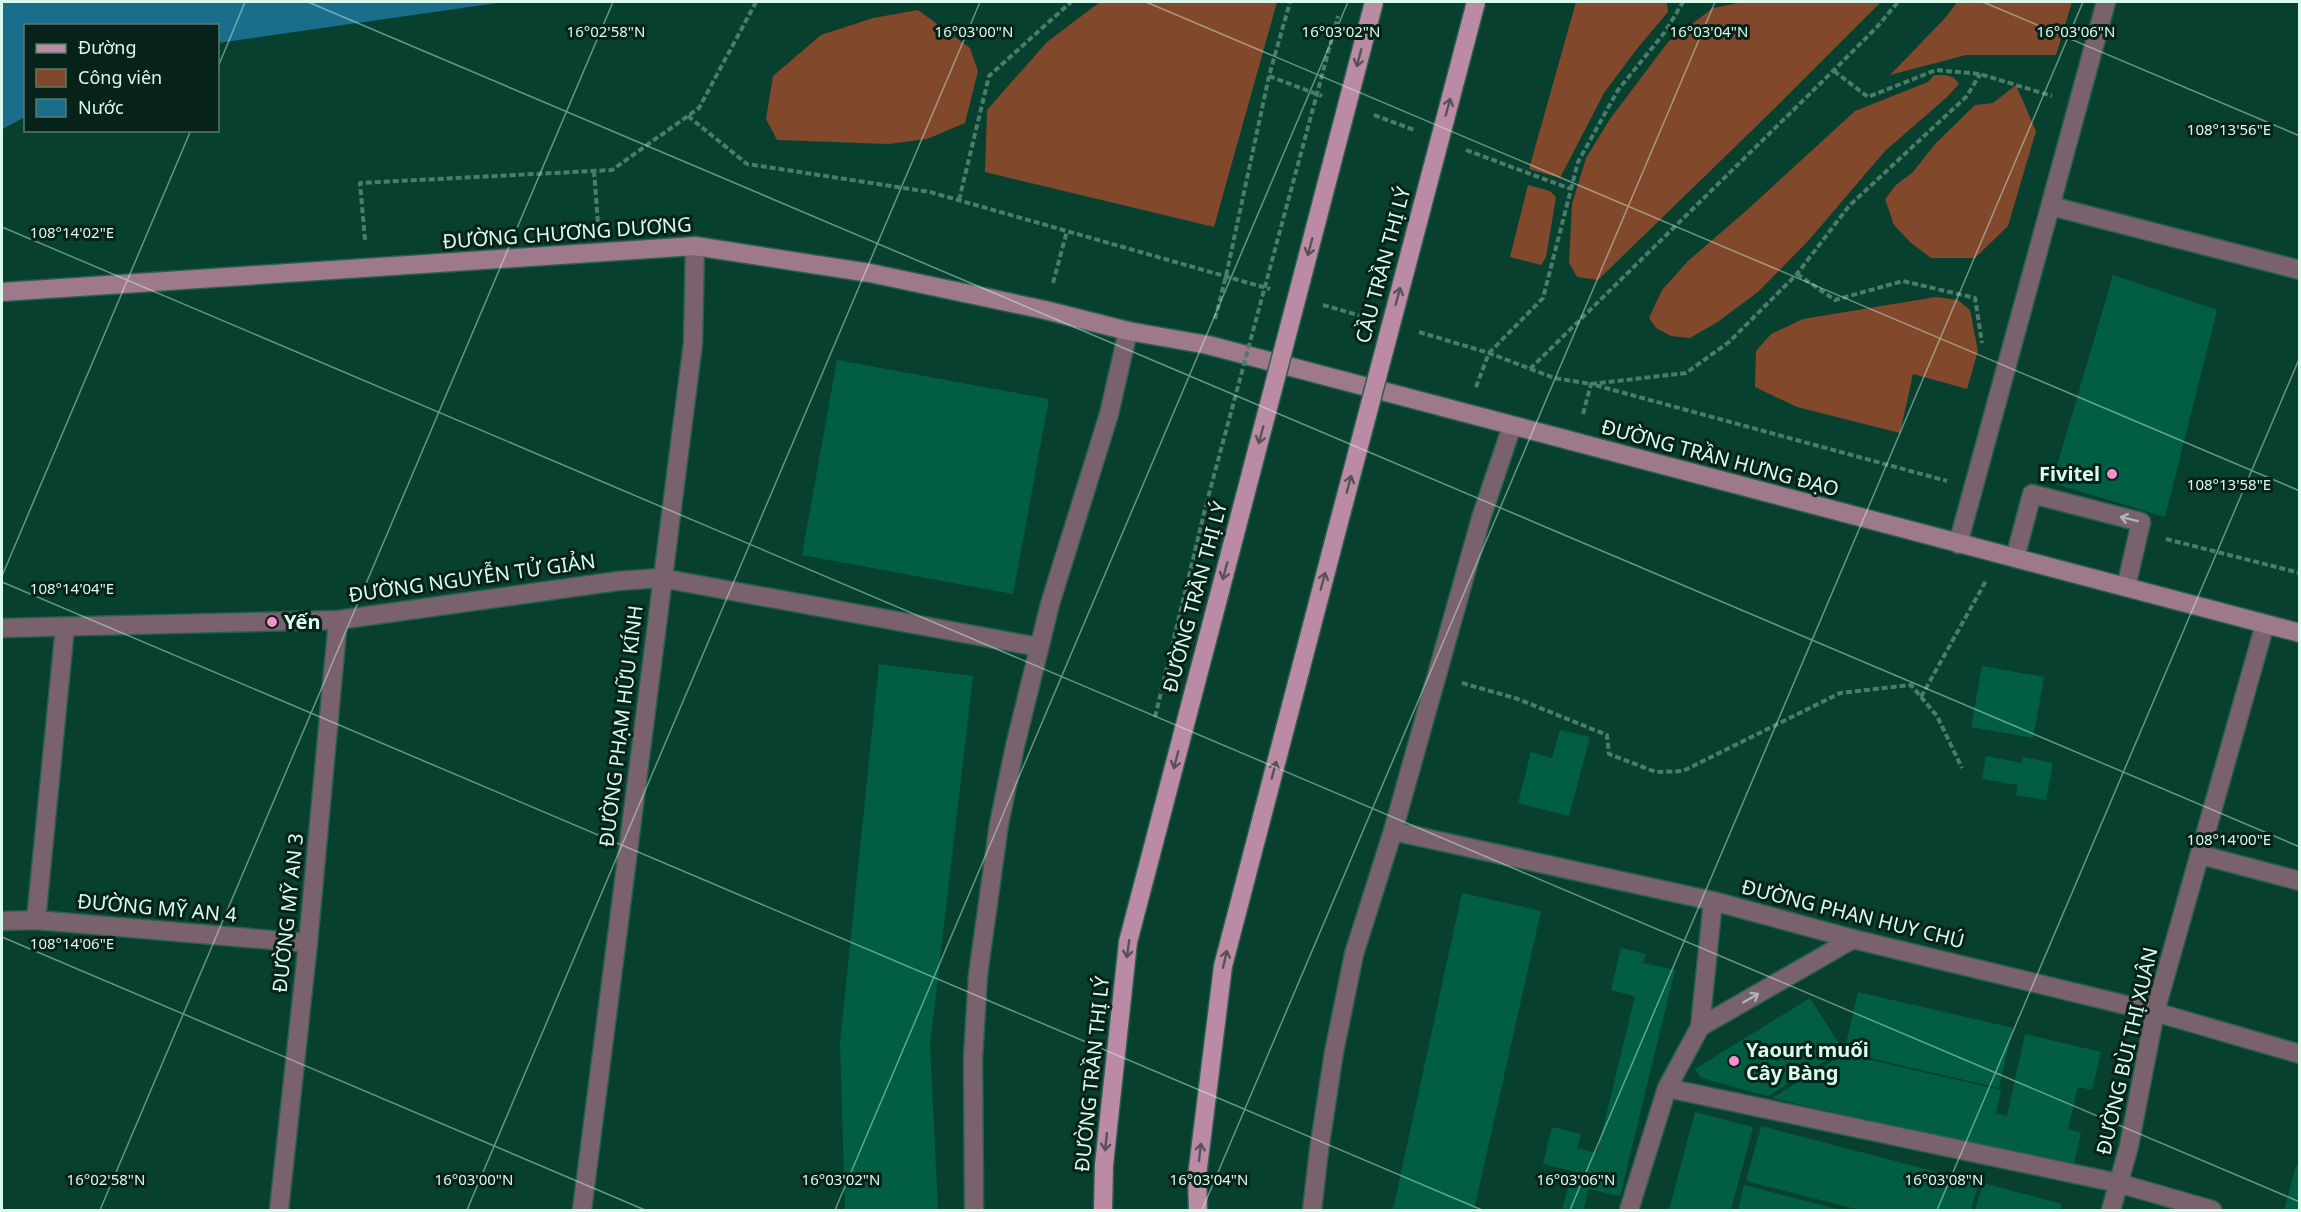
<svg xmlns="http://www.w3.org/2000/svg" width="2301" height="1212" viewBox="0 0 2301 1212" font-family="'Noto Sans',sans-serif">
<rect width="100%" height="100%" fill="#08402f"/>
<!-- green -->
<path fill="#81482b" d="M1100,2H1277L1214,227L985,172L987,110L1047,42Z
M1576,2H1667L1668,12L1636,50L1604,93L1560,178L1529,169Z
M1744,2H1881L1775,108L1598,280L1577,277L1569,263L1572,204L1586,158L1610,119L1668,42L1713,8Z
M1957,2H2072L2056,55H1966L1890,75L1946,17Z
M918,10L970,48L978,71L965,123L927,139L889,144L777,140L766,119L773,76L821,35L873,18Z
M1934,75C1945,75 1953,74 1959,84L1946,98L1885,151L1809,240L1758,292L1716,323L1690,338L1671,336L1656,328L1649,318L1662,290L1688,261L1747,210L1855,111L1928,82Z
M2016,85L2036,131L2008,226L1975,258H1931L1910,242L1894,225L1885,199L1896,185L1913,172L1935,144L1975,105L1993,103Z
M1528,185L1550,191L1556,197L1546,257L1541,265L1510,257Z
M1936,297L1958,300L1970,310L1978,351L1967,389L1913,374L1900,433L1797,407L1755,387L1756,351L1771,334L1803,319Z"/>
<!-- water -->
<path fill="#1b6e8b" d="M2,2H504L218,43V26H26L25,117L2,129Z"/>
<!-- building -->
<path fill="#015e45" d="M2113,275L2217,310L2165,517L2052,483Z
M837,360L1049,399L1013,594L802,555Z
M879,664L973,676L930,1045L938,1210H845L840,1043Z
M1982,666L2044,677L2033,738L1971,727Z
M1560,730L1590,737L1569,816L1518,803L1531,752L1552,758Z
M1986,756L2022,763L2023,757L2053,763L2046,800L2016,795L2018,785L1982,779Z
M1462,893L1541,911L1474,1210H1393Z
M1621,948L1646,954L1643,963L1675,970L1620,1196L1588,1189L1584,1208L1591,1210H1562L1572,1171L1543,1164L1552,1127L1581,1134L1577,1148L1597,1153L1635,996L1611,990Z
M1858,992L2013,1028L1999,1088L1844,1052Z
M1810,998L1843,1050L1768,1096L1701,1078L1695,1069Z
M2025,1034L2101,1052L2092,1090L2078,1087L2068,1129L2081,1133L2073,1168L1772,1098L1844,1054L2001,1090L1996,1113L2007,1116Z
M1695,1112L1753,1127L1731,1210H1669Z
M1761,1126L1979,1183L1971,1210H1860L1746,1181Z
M2296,1166L2300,1167V1210H2284Z
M1983,1183L2062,1204L2060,1210H1975Z
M1744,1185L1841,1210H1738Z"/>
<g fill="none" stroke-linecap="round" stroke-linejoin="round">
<!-- lane casing -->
<g stroke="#2a5e4d" stroke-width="21">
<path id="lane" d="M2015,558L2032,494L2141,522L2126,587"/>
</g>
<!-- street casing -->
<g stroke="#2a5e4d" stroke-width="21">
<path id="street" d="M2051,206L2300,270
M1958,544L2106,2
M2,628L338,620L618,581L661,578L1039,647
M1393,831L1713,901L1853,939L2155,1012L2300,1054
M2201,855L2300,881
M36,920L65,627
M2,921L36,920L308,943
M1700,1027L1853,939
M1667,1088L2118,1183L2212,1210
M279,1210L308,943L338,620
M582,1210L693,343L695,246
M974,1210L973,1058L978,975L999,824L1015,746L1050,604L1109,414L1128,331
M1312,1210L1319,1150L1334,1052L1354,954L1393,831L1481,518L1512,426
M1629,1210L1667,1088L1700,1027L1713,901
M2111,1210L2129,1146L2155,1012L2265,624"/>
</g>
<!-- secondary casing -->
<g stroke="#2a5e4d" stroke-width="21">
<path id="secondary" d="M2,292L695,246L870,273L1045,310L1128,331L1208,345L2300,633"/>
</g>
<!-- primary casing -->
<g stroke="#2a5e4d" stroke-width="21">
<path id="primary" d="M1103,1210L1104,1165L1128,942L1240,515
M1198,1210L1197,1176L1223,966L1334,541"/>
</g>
<!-- path -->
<path stroke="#4a7b6b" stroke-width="4" stroke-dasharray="6 3" stroke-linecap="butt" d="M1834,71L1868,97L1936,70L1980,74L2052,96
M1269,76L1322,96
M1374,115L1414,130
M688,116L747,164L930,192L1270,289
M1466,150L1571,189
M594,171L598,224
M959,200L989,76L1071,2
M365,240L360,183L612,170L699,108L756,2
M1797,274L1835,300L1903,281L1975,298L1982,343
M1053,283L1067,231
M1323,305L1365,317
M1215,319L1226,276L1269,76L1290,2
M1419,332L1489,353L1554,378L1591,384L1686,373L1729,342L1797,274L1849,206L1967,96L1980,74
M1530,369L1834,70L1877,27L1898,2
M1476,387L1489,353L1543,298L1578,162L1618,90L1665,32L1683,2
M1583,414L1591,384L1947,481
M2166,539L2300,573
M1462,683L1518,699L1607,735L1609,754L1656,772L1683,771L1840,693L1911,685L1937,716L1962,768
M1921,697L1987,579
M1155,717L1206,505"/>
<!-- lane -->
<use href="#lane" stroke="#79616d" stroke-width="18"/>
<!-- street -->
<use href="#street" stroke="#79616d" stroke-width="18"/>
<!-- secondary -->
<use href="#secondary" stroke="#9e798c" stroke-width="18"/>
<!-- primary -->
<use href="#primary" stroke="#bb8aa4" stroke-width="18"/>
<!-- primary-bridge casing -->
<g stroke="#2a5e4d" stroke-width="21" stroke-linecap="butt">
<path id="primary-bridge" d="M1240,515L1374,2
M1334,541L1476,2"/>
</g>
<!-- path-bridge -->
<path stroke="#4a7b6b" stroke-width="4" stroke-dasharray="6 3" stroke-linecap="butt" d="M1206,505L1338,16"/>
<!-- primary-bridge -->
<use href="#primary-bridge" stroke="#bb8aa4" stroke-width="18"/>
</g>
<!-- one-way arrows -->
<defs><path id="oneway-shaft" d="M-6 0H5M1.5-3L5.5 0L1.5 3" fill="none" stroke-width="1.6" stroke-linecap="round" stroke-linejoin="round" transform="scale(1.5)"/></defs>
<g stroke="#585158">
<use href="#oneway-shaft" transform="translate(1359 58) rotate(105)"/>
<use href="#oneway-shaft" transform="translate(1448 107) rotate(-75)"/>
<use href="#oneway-shaft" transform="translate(1310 247) rotate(105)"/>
<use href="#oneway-shaft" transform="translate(1398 296) rotate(-75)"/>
<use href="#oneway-shaft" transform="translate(1261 435) rotate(105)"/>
<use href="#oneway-shaft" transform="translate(1349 484) rotate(-75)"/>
<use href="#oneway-shaft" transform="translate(1225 571) rotate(105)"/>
<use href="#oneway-shaft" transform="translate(1323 581) rotate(-75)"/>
<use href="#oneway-shaft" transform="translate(1176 760) rotate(105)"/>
<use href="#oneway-shaft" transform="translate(1274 770) rotate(-75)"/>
<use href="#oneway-shaft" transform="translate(1128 949) rotate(98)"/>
<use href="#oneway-shaft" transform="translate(1225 959) rotate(-77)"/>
<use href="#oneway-shaft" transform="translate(1106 1142) rotate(96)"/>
<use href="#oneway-shaft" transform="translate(1200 1152) rotate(-83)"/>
</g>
<g stroke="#aeb6b3">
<use href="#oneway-shaft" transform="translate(2129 519) rotate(-166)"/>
<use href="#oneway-shaft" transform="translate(1751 998) rotate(-30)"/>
</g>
<!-- ticks -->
<path fill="none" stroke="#dafbec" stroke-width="1.5" stroke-opacity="0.45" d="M308,2L2300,847M1146,2L2300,491M1983,2L2300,136M218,67L245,2M2,227L2300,1202M2,576L191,130M2,582L1482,1210M2,937L645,1210M100,1210L613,2M467,1210L980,2M835,1210L1348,2M1202,1210L1715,2M1570,1210L2083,2M1937,1210L2300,357"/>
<!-- markers -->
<g fill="#f98fca" stroke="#072319" stroke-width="2">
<circle cx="2112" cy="474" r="6"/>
<circle cx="272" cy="622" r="6"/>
<circle cx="1734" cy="1061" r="6"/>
</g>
<g text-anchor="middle" stroke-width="6" stroke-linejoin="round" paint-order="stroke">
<!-- street labels -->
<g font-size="20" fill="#dafbec" stroke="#072319">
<text transform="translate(567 233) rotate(-4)" y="7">ĐƯỜNG CHƯƠNG DƯƠNG</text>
<text transform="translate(1383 265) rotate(-75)" y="7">CẦU TRẦN THỊ LÝ</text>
<text transform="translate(1720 458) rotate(15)" y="7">ĐƯỜNG TRẦN HƯNG ĐẠO</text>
<text transform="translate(472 578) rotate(-8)" y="7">ĐƯỜNG NGUYỄN TỬ GIẢN</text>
<text transform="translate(1195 597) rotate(-75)" y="7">ĐƯỜNG TRẦN THỊ LÝ</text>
<text transform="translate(621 726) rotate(-83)" y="7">ĐƯỜNG PHẠM HỮU KÍNH</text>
<text transform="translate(157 908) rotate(5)" y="7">ĐƯỜNG MỸ AN 4</text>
<text transform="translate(288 913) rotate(-84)" y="7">ĐƯỜNG MỸ AN 3</text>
<text transform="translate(1853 914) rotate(14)" y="7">ĐƯỜNG PHAN HUY CHÚ</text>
<text transform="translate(2127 1051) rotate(-77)" y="7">ĐƯỜNG BÙI THỊ XUÂN</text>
<text transform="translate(1092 1074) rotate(-84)" y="7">ĐƯỜNG TRẦN THỊ LÝ</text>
</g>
<!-- poi labels -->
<g font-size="20" font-weight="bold" fill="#dafbec" stroke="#072319" text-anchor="start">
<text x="2100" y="481" text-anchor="end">Fivitel</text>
<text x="284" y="629">Yến</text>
<text x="1746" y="1057">Yaourt muối<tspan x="1746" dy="23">Cây Bàng</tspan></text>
</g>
</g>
<g font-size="15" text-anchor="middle" fill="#dafbec" stroke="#072319" stroke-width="6" stroke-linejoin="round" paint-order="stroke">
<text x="606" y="37">16°02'58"N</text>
<text x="974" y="37">16°03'00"N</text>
<text x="1341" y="37">16°03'02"N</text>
<text x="1709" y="37">16°03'04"N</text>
<text x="2076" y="37">16°03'06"N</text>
<text x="2229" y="135">108°13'56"E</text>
<text x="72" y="238">108°14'02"E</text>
<text x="2229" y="490">108°13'58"E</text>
<text x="72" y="594">108°14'04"E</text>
<text x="2229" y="845">108°14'00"E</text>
<text x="72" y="949">108°14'06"E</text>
<text x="106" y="1185">16°02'58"N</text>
<text x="474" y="1185">16°03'00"N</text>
<text x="841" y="1185">16°03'02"N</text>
<text x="1209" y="1185">16°03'04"N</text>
<text x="1576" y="1185">16°03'06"N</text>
<text x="1944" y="1185">16°03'08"N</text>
</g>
<!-- border -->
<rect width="2301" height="1212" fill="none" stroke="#dafbec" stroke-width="6"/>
<!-- legend -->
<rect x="24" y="24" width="195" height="108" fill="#072319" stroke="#5b796d" stroke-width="1.5"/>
<rect x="36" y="44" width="30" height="9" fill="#bb8aa4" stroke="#5b796d" stroke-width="1.5"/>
<text x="78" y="54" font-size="18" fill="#dafbec">Đường</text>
<rect x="36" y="69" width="30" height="18" fill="#81482b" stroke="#5b796d" stroke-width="1.5"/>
<text x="78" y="84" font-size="18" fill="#dafbec">Công viên</text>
<rect x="36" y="99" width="30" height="18" fill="#1b6e8b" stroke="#5b796d" stroke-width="1.5"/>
<text x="78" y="114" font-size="18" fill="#dafbec">Nước</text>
</svg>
